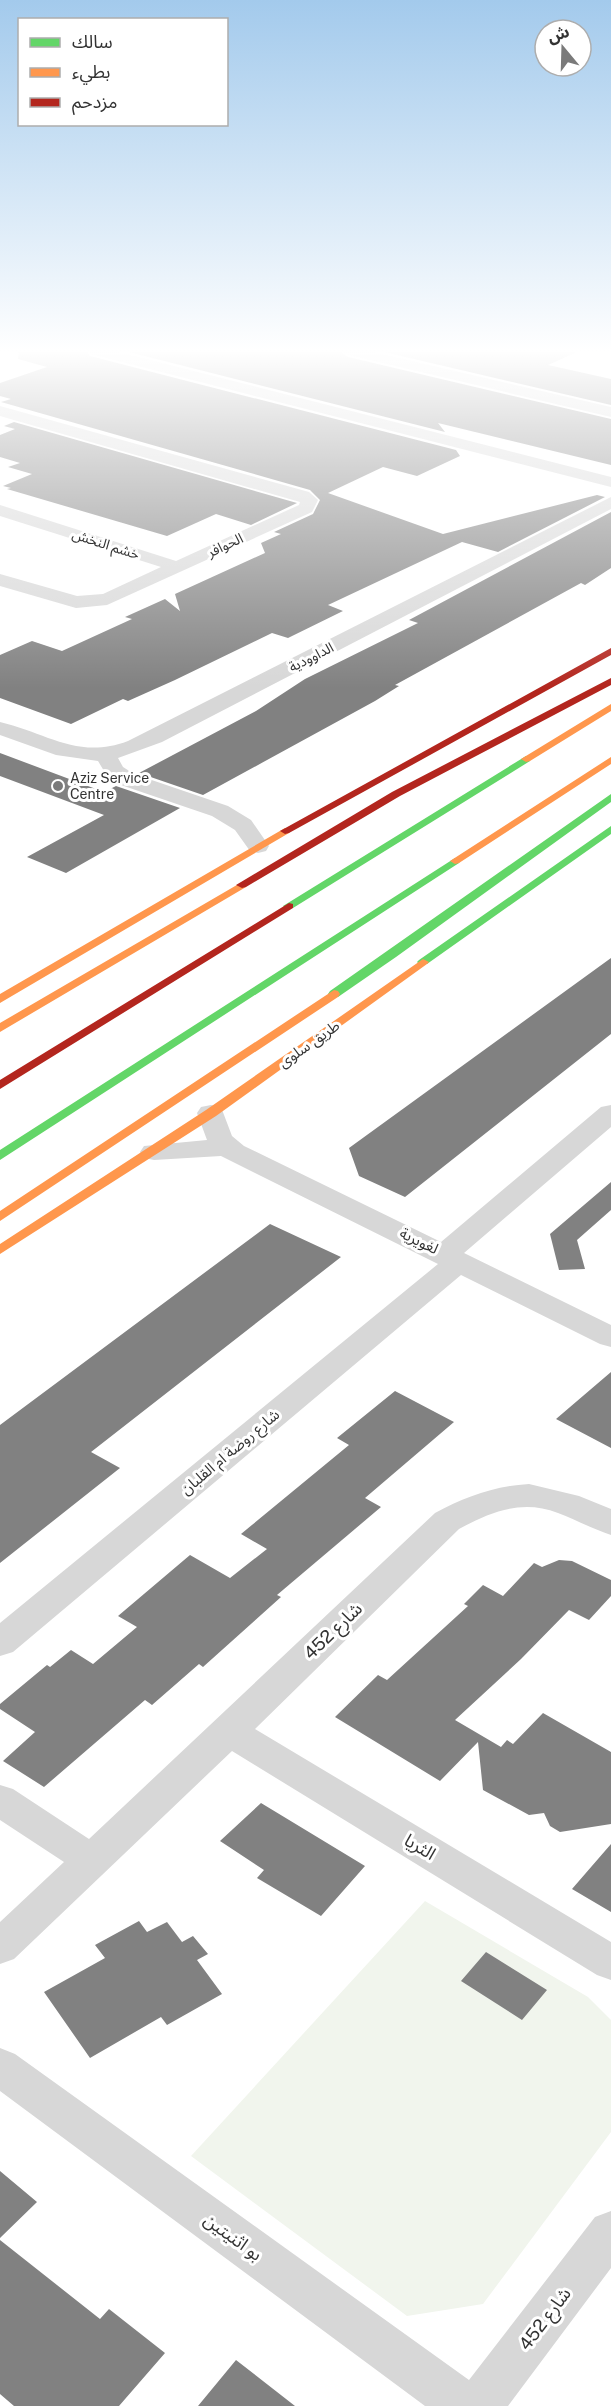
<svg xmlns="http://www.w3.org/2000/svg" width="611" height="2406" viewBox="0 0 611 2406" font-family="'Public Sans','Noto Sans Arabic',sans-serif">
<rect width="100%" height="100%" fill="#fff"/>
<!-- green -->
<path fill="#f1f5ed" d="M425,1901L588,1997L611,2020V2132L483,2304L407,2316L191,2156Z"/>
<!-- building -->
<path fill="#818181" d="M19,351H87L90,356L456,450L460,456L417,476L383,467L328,493L443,534L597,495L605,497L498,552L462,542L328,605L343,611L288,638L272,633L175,680L128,701L123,699L71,724L0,698V655L32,641L62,651L132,619L125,617L165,599L180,611L175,594L265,553L261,543L281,534L274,532L313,514L320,500L310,490L1,402L11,399L0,396V383L47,367L18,359Z
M125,351H340L348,357L611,419V465L438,423L445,432Z
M380,351H579L548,365L611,379V405Z
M14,422L297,503L251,525L216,514L167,536L7,489L11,488L3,486L32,474L8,467L20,463L0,457V435L15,429L4,426Z
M611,512V568L585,585L581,583L395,685L399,686L375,701L203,795L139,773L256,711L305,679L418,623L409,620Z
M0,753L104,792L116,786L180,808L66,873L27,857L104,815L0,776Z
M611,958V1034L405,1197L359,1176L349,1148Z
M611,1182V1210L577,1240L585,1269L559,1270L550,1234Z
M270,1224L341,1257L91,1452L120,1468L0,1563V1425Z
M611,1372V1448L556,1419Z
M395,1391L454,1422L365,1498L381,1507L277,1595L281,1597L203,1667L199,1664L152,1705L145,1700L44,1787L3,1761L35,1732L0,1709V1704L47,1665L50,1667L71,1650L93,1664L137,1627L118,1616L190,1555L230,1578L267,1549L241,1534L349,1445L337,1438Z
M559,1560L572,1561L611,1580V1596L589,1620L569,1610L521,1659L455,1720L501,1747L507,1740L513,1744L543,1713L611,1752V1824L560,1832L550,1826L544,1813L529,1815L483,1790L478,1742L440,1781L335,1717L378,1675L387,1680L468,1606L464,1604L483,1585L503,1596L534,1563L542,1567Z
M261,1803L365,1866L321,1916L257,1878L264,1870L220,1841Z
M611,1844V1912L572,1889Z
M139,1921L147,1932L167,1922L182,1942L193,1936L208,1954L197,1960L222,1994L167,2025L161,2017L90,2058L44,1992L105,1958L95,1945Z
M486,1952L547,1990L522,2020L461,1981Z
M0,2171L37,2202L0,2238Z
M0,2240L100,2319L109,2309L165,2353L119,2406H14L0,2394Z
M236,2360L295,2406H198Z"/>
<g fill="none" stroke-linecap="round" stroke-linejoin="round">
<!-- street -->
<path fill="#d7d7d7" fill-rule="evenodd" d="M89,351H115L611,477V487L91,354Z
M342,351H369L611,407V417L349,355Z
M0,406L309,492L318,500L312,512L107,605L76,608L0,586V574L77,596L103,594L161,567L0,516V505L176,561L299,505L300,502L0,416Z
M611,497V509L162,742L118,758L123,767L134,774L228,806L251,820L269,846L266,851L258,853L250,851L235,830L212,816L118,784L107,776L98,761L56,755L0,735V722C47,733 78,760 128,741Z
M211,1105L221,1107L232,1136L244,1146L441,1242L601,1107L611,1105V1127L464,1253L611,1325V1347L600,1344L461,1275L13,1652L0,1656V1623L438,1264L221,1156L154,1160L144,1158L140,1152L144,1146L207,1140L197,1113L201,1107Z
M529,1484L579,1496L611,1509V1535C593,1529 576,1520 558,1513C522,1499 490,1512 459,1529L255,1729L611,1942V1980L597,1975L232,1751L14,1959L0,1964V1922L64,1862L0,1820V1785L13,1789L89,1839L435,1513C465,1497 494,1486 529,1484Z
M0,2048L15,2054L469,2380L595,2217L611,2211V2268L508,2406H425L0,2091Z"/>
<!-- fast -->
<path fill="#63d668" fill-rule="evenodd" d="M526,756L530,757V761L293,908H285L283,906Z
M611,794V802L396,957L338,997H330L328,994L330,991Z
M611,826V834L427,964H419L417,962L419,960Z
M455,858L460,861L459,863L0,1160V1150Z"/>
<!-- slow -->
<path fill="#ff974d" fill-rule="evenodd" d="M611,704V711L530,761L526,762L521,759Z
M611,757V764L459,863L455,864L450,861Z
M285,828L290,831L289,833L0,1003V994Z
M242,882L246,883V887L0,1032V1023Z
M423,959L429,962L427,964L216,1116L0,1254V1244L206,1110Z
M334,990L338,991L340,994L338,997L0,1221V1211Z"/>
<!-- jam -->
<path fill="#b3261e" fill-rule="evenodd" d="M611,648V655L289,833L285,834L280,831Z
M611,678V685L400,796L246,887L242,888L236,885L392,792Z
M289,903L293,904V908L0,1089V1080Z"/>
</g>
<!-- sky -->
<linearGradient id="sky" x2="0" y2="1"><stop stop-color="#a3caec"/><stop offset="0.51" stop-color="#fff"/><stop offset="1" stop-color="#fff" stop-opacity="0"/></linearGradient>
<rect width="611" height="688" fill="url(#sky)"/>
<!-- markers -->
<circle fill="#7a7a7a" stroke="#fff" stroke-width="2" cx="58" cy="786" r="6"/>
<g text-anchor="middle" stroke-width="6" stroke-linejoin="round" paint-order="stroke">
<!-- far-street labels -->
<g font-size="14" fill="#333" stroke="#fff">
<text transform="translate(106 544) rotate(18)" y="5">خشم النخش</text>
<text transform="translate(225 545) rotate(-25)" y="5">الحوافر</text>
<text transform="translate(311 657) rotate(-27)" y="5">الداوودية</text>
</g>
<!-- far-poi labels -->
<g font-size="14" fill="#333" stroke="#fff" text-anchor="start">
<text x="70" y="783">Aziz Service<tspan x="70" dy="16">Centre</tspan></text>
</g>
<!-- street labels -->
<g font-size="15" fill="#333" stroke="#fff">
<text transform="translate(309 1044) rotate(-35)" y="5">طريق سلوى</text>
<text transform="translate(419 1241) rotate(26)" y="5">لغويرية</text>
<text transform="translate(230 1452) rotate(-40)" y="5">شارع روضة ام القلبان</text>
</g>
<!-- near-street labels -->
<g font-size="18" fill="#333" stroke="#fff">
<text transform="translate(333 1631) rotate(-44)" y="6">شارع 452</text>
<text transform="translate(420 1847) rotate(31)" y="6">الثريا</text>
<text transform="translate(233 2237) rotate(36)" y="6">بو اثنيتين</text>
<text transform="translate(545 2319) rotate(-53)" y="6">شارع 452</text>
</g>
</g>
<!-- legend -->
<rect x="18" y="18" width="210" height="108" fill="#ffffff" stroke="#adadad" stroke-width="1.5"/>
<rect x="30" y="38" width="30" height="9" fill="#63d668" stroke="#adadad" stroke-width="1.5"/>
<text x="72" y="48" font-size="18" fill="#333333">سالك</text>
<rect x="30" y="68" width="30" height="9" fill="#ff974d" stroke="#adadad" stroke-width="1.5"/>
<text x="72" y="78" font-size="18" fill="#333333">بطيء</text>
<rect x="30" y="98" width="30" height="9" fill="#b3261e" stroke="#adadad" stroke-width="1.5"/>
<text x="72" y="108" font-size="18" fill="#333333">مزدحم</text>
<!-- north arrow -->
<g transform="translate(563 48) rotate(341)"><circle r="28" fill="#ffffff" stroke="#adadad" stroke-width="1.5"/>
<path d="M0-4.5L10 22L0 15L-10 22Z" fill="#7a7a7a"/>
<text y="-9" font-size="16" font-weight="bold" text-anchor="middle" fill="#333333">ش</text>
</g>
</svg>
